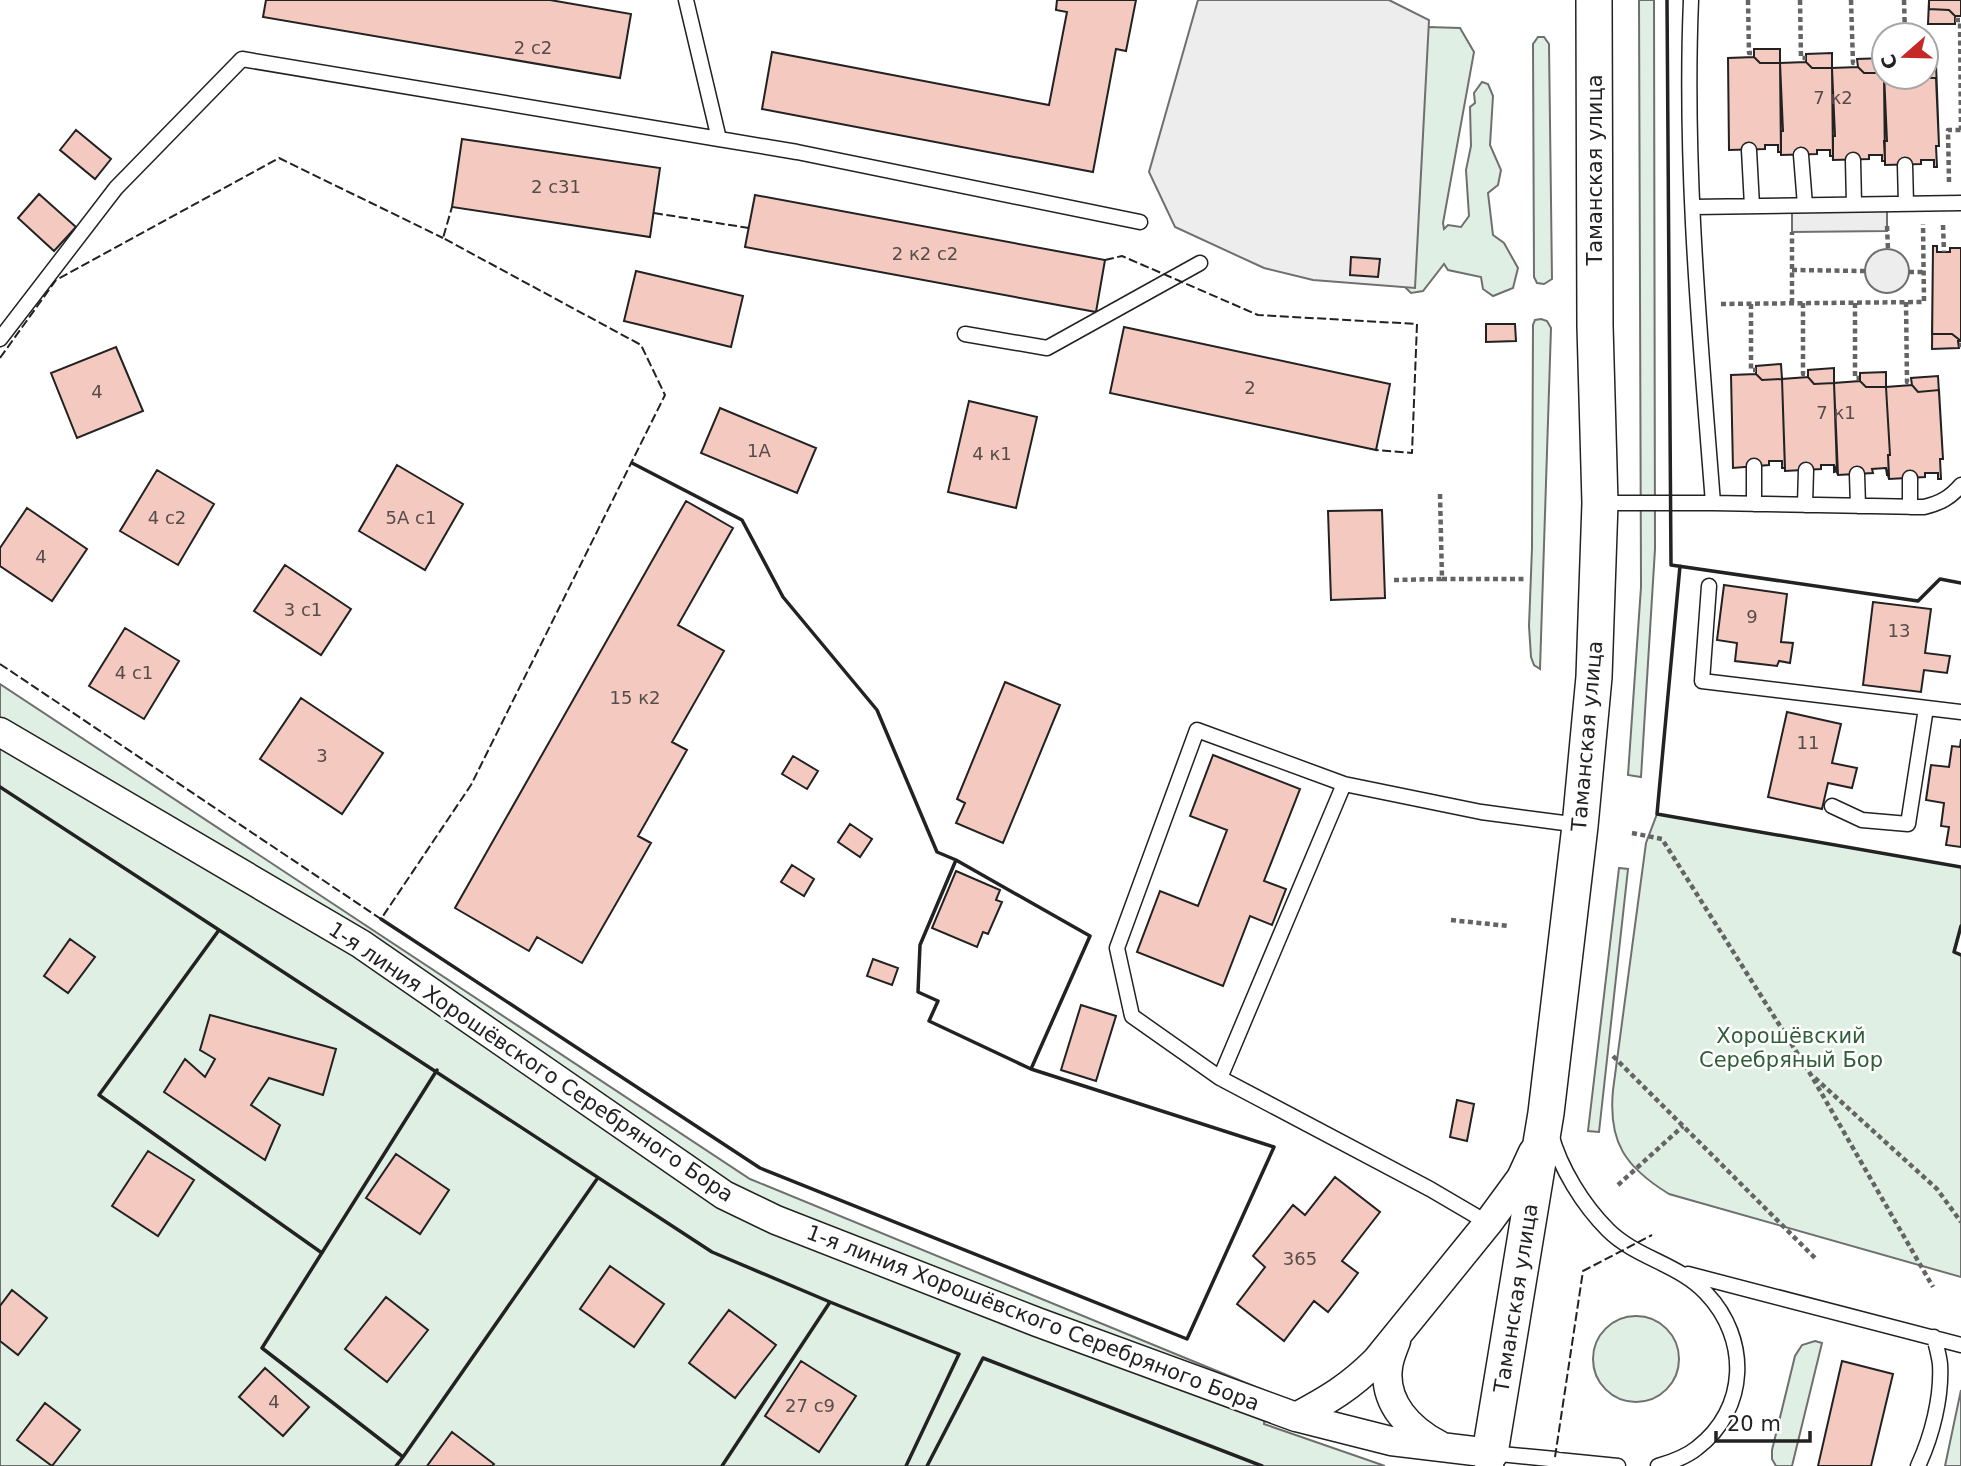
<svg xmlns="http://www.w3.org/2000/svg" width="1961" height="1466" viewBox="0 0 1961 1466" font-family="'DejaVu Sans',sans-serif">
<rect width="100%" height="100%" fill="#fff"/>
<!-- green -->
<path fill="#e0efe3" stroke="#6f6f6f" stroke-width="2" d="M1639,0H1654L1655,549L1641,777L1628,775L1641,587Z
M1427,27L1460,28L1474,52L1443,223L1444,229L1448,225L1461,227L1469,216L1466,170L1471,146L1470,107L1475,103L1474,93L1482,82L1488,84L1493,96L1490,145L1501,170L1498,185L1488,193L1493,235L1504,243L1518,268L1513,288L1493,296L1483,289L1481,277L1448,270L1444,264L1423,291L1411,293L1406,288Z
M1538,37H1544L1549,44L1552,279L1544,284L1537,283L1534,277L1533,44Z
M1541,319L1547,321L1551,328L1540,669L1534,665L1531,657L1529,626L1532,548L1533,325L1535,320Z
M0,684L750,1179L1268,1392L1264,1424L1385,1466H0Z
M1657,814L1961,867V926L1954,952L1961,955V1277L1669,1194C1625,1167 1608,1142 1613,1090L1646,843Z
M1619,868L1628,869L1599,1132L1588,1131Z
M1593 1359a43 43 0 1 1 86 0a43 43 0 1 1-86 0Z
M1815,1341L1822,1343L1792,1466H1776L1772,1459V1450L1795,1356L1802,1345Z
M1961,1390V1466H1945Z"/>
<!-- parking -->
<path fill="#ededed" stroke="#6f6f6f" stroke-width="2" d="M1198,0H1389L1429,20L1415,288L1313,280L1264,268L1175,227L1149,172Z
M1887,204V231L1792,232V205Z
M1865 271a22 22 0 1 1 44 0a22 22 0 1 1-44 0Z"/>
<!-- building -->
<path fill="#f3c9c0" stroke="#222" stroke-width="2" d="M266,0H550L631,14L620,78L263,17Z
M1057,0H1136L1126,51L1116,49L1093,172L762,109L772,52L1049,105L1067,12L1056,10Z
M1929,0H1961V16H1955V24H1928Z
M1929,0H1961V16H1955L1949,10L1929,9Z
M1754,49H1780V63L1806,62V54L1832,53V68L1858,67L1857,59L1884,58V77H1926V64L1936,63L1939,146H1936L1937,167H1934V160H1921V164L1885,165V161H1882V155H1869V159L1833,160V156H1830V150H1817V154L1781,155V152H1778V145H1765V149L1729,150L1728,58L1754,57Z
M1754,57L1760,63H1780L1783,131H1781V152H1778V145H1765V149L1729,150L1728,58Z
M1806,62L1812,68H1832L1835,136H1833V156H1830V150H1817V154L1781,155L1780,63Z
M1858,67L1864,73H1884L1887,141H1884L1885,161H1882V155H1869V159L1833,160L1832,68Z
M1884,77L1936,78L1939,146H1936L1937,167H1934V160H1921V164L1885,165Z
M76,130L111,159L95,179L60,150Z
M462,139L660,168L650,237L452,207Z
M39,194L76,227L54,251L18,218Z
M755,195L1105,260L1096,312L745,247Z
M1933,246H1937V252H1950V248H1961V341H1958L1959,348L1932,349Z
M1933,246H1937V252H1950V248H1961V341L1952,334H1932Z
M1351,257L1380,259L1378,277L1350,275Z
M636,271L743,296L731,347L624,321Z
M1486,324H1515L1516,341L1486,342Z
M1124,327L1390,384L1376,450L1110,393Z
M116,347L143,411L77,438L51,373Z
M1781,364L1782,379L1808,377V370L1834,368V383L1860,381V373L1886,372V387L1912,385L1911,378L1938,376L1943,459H1940L1941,479H1938V473H1925V477L1889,479L1886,468L1872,469L1873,473L1838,475L1834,465H1821V469L1785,471V468H1782V461H1769V465L1733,468L1731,375L1756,374V366Z
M1756,374L1762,380L1782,379L1785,468H1782V461H1769V465L1733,468L1731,375Z
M1808,377L1814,384L1834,383L1837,471L1834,472V465H1821V469L1785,471L1782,379Z
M1860,381L1866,387H1886L1890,455H1888L1889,475H1887L1886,468L1872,469L1873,473L1838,475L1834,383Z
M1912,385L1918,392L1939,390L1943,459H1940L1941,479H1938V473H1925V477L1889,479L1888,455H1890L1886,387Z
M969,401L1037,417L1016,508L948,492Z
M720,408L816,448L797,493L701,453Z
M397,465L463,504L425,570L359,531Z
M157,470L214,504L178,565L120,531Z
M686,501L733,528L678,625L724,651L672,742L687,750L638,836L651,843L582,963L537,937L529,951L455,908Z
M27,508L87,549L52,601L0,566V548Z
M1382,510L1385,598L1331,600L1328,511Z
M285,565L351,609L321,655L254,611Z
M1724,585L1787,594L1781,642L1793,643L1790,663L1779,661L1777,666L1735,661L1737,643L1717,640Z
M1873,602L1931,609L1925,653L1950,656L1947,673L1924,670L1921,692L1863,685Z
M125,628L179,661L144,719L89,686Z
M1005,682L1060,705L1003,843L956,823L965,803L957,799Z
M301,698L383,753L342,814L260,759Z
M1787,712L1841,724L1832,763L1857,768L1852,788L1828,783L1822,809L1768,797Z
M1961,739V847L1946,845L1949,827L1941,826L1944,803L1926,800L1931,765L1949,767L1952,746L1960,747Z
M1213,755L1300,789L1264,881L1286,889L1272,925L1250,916L1223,986L1137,952L1160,891L1198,906L1227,830L1190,816Z
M793,756L818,771L807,789L782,774Z
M850,824L872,839L860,857L838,842Z
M792,865L814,879L804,896L781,882Z
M956,871L1000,890L996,900L1002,902L988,934L983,932L977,947L932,928Z
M70,939L95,957L68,993L44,976Z
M873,959L898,968L892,985L867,976Z
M1081,1005L1116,1016L1096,1081L1061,1070Z
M210,1015L336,1049L323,1095L269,1078L251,1105L280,1125L265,1160L164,1092L185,1059L205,1077L215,1059L200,1050Z
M1457,1100L1474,1104L1467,1141L1450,1137Z
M148,1151L194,1180L158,1236L112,1206Z
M396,1154L449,1190L420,1234L366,1198Z
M1335,1177L1380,1212L1342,1261L1358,1273L1343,1293L1328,1312L1314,1301L1284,1341L1237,1304L1265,1267L1253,1256L1293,1205L1305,1215Z
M610,1266L664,1304L634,1347L580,1309Z
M12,1290L47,1318L18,1355L0,1341V1306Z
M386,1297L428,1330L387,1382L345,1349Z
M729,1310L776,1345L735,1398L689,1363Z
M801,1361L856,1396L819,1452L765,1416Z
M1842,1361L1893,1374L1871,1466H1818Z
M265,1368L309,1407L283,1436L239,1397Z
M45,1403L80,1430L52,1466L17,1440Z
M452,1432L494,1464L492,1466H427Z"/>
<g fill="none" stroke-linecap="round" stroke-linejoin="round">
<!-- service casing -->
<g stroke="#222" stroke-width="17">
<path id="service" d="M686,0L719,139L797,152L1140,222
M1691,0C1684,167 1700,336 1713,503L1924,507C1940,503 1950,498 1961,485
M1749,150L1752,206
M1801,155L1805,205
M1853,160L1854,204
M1905,165L1906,204
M1693,207L1961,203
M965,334L1047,348L1200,263
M0,339L116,188L242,59L719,139
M1754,466V504
M1857,474L1858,506
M1910,478V507
M1600,503H1713
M1805,505L1806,470
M1709,586L1702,681L1961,712
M1832,806L1862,820L1908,824L1926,708
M1220,1078L1132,1016L1117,948L1197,730L1344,784
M1551,1134C1560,1168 1583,1205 1608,1230C1636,1258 1679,1264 1706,1293C1750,1339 1748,1409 1697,1448C1686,1457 1672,1462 1658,1466
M1488,1223L1430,1189L1220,1078L1344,784L1481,812L1579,825
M1688,1274L1961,1345
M1555,1459L1490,1453L1618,1466
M1918,1466C1932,1436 1942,1397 1940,1364C1939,1355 1936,1345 1934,1337"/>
</g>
<!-- minor casing -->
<g stroke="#222" stroke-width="31">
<path id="minor" d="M0,732L361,944L724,1195L776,1220L1037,1322L1296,1417L1391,1441L1490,1453L1489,1466
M1396,1341C1393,1349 1389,1358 1388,1367C1383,1403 1410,1430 1439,1445
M1296,1417C1328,1400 1350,1387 1376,1361L1488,1223L1521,1178L1533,1152"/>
</g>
<!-- tertiary casing -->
<g stroke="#222" stroke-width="38">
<path id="tertiary" d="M1490,1453L1546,1113L1580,826L1594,677L1600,503L1595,326L1594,0"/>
</g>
<!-- path -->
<path stroke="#646464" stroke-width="4.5" stroke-dasharray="5 3.5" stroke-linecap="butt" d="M1748,0L1749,53H1754
M1800,0L1801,58H1806
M1851,0L1853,63H1858
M1904,0L1905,35
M1955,20H1960L1961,130
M1949,182L1948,130H1961
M1943,225L1944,252
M1887,226L1888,250
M1792,270L1865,271
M1909,272H1924
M1906,302L1907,382H1912
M1792,303V232
M1803,303V374H1808
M1855,303V378H1859
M1721,304L1924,302L1923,224
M1751,304V370H1756
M1959,345H1961
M1440,494L1442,579H1526
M1394,580L1442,579
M1632,833L1662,839L1811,1075L1933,1287
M1451,920L1508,926
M1613,1056L1817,1260
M1815,1078L1937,1189L1961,1222
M1618,1185L1683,1126"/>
<!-- service -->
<use href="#service" stroke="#fff" stroke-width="14"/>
<!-- minor -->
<use href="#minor" stroke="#fff" stroke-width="28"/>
<!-- tertiary -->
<use href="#tertiary" stroke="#fff" stroke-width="35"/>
<!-- fence -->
<path stroke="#222" stroke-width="2" stroke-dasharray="9 3.5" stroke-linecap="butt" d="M654,213L749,228
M1105,260L1122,256L1258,315L1417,324L1412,453L1376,450
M0,358L56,280L279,158L443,238
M0,664L381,919L471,785L665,395L641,345L443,238L452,207
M1555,1457L1583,1271L1652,1235"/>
<!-- wall -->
<path stroke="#222" stroke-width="3.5" d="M1667,0L1671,565L1918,601L1940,579L1961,583
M632,463L742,520L783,597L877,710L937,852L956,860
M1680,566L1657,814L1961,867
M0,787L712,1252L830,1302L959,1354L906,1466
M381,919L760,1168L1187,1339L1274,1147L1031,1069L929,1021L938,1001L918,992L920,945L956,860L1090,936L1031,1069
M1961,926L1954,952L1961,955
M219,930L99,1095L322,1253
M437,1070L262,1348L403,1457L597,1179
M396,1466L403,1457
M722,1466L830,1302
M927,1466L983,1358L1262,1466"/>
</g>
<g text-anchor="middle" stroke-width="5" stroke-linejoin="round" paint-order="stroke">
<!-- number labels -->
<g font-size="18" fill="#564c4a">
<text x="533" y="54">2 с2</text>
<text x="1833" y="104">7 к2</text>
<text x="556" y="193">2 с31</text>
<text x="925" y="260">2 к2 с2</text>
<text x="1250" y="394">2</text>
<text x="97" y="398">4</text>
<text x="1836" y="419">7 к1</text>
<text x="759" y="457">1А</text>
<text x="992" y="460">4 к1</text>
<text x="167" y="524">4 с2</text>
<text x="411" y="524">5А с1</text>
<text x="41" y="563">4</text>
<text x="303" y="616">3 с1</text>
<text x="1752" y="623">9</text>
<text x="1899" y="637">13</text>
<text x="134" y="679">4 с1</text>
<text x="635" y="704">15 к2</text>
<text x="1808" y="749">11</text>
<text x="322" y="762">3</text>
<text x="1300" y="1265">365</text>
<text x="274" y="1408">4</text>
<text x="810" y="1412">27 с9</text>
</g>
<!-- street labels -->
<g font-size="21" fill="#222" stroke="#fff">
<text transform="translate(1595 170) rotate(-90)" y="7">Таманская улица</text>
<text transform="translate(1587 736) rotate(-85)" y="7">Таманская улица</text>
<text transform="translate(531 1062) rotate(34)" y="7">1-я линия Хорошёвского Серебряного Бора</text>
<text transform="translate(1516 1298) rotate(-81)" y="7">Таманская улица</text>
<text transform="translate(1033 1318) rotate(21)" y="7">1-я линия Хорошёвского Серебряного Бора</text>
</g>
<!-- park labels -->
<g font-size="21" fill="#2f5e38" stroke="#fff">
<text x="1791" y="1043">Хорошёвский<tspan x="1791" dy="24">Серебряный Бор</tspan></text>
</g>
</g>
<!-- north arrow -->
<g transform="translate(1905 56) rotate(250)"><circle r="33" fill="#ffffff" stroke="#a7a7a7" stroke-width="2"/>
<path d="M0-5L12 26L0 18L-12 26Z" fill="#c62828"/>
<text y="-10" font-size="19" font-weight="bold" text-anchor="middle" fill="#222222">С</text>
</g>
<!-- scale -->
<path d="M1716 1431v10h94v-10" fill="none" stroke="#222222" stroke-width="3.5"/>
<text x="1727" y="1431" font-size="21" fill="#222222" stroke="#ffffff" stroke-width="5" paint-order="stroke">20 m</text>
</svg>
